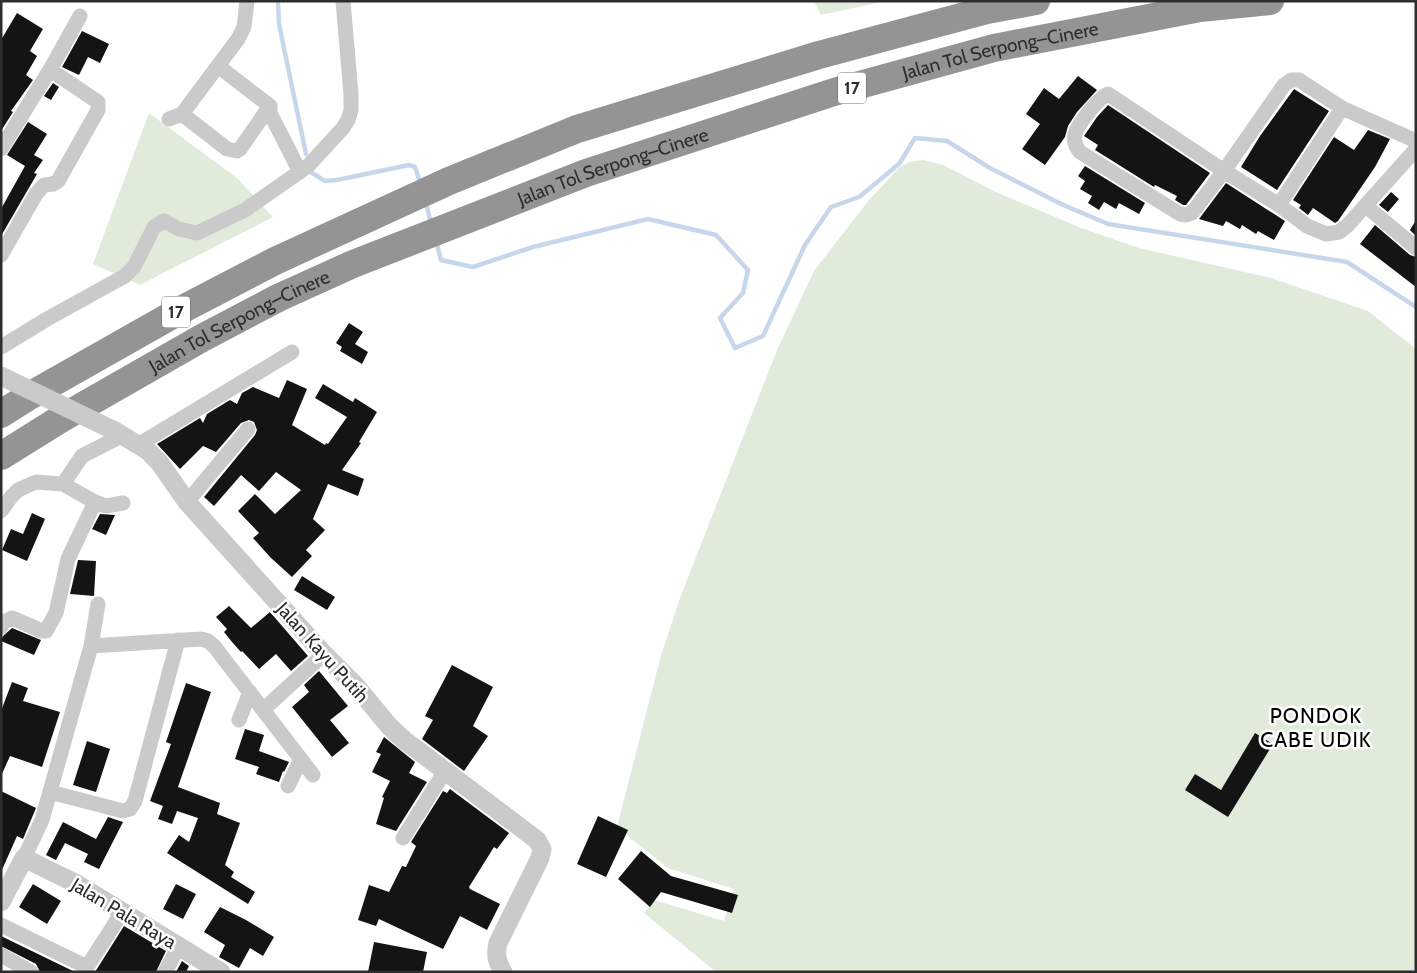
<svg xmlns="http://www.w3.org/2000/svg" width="1417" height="973" viewBox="0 0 1417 973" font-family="Cabin,sans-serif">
<rect width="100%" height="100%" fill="#fff"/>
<!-- green -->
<path fill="#e1ebdb" d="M814,1H886L821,15Z
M149,113L237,178L273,217L140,285L93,264Z
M923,160L943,165L998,193L1081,228L1139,248L1271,278L1368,311L1416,349V972H716L644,913L654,900L724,921L734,889L668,868L617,827L660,659L680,598L777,350L814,271L869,200L900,167L910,162Z"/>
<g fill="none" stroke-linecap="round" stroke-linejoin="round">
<!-- stream -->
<path stroke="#c7d7eb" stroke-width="4.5" d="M278,1L279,24L306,154
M312,173L325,181L337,180L409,165L415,167L421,185
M426,202L431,224
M436,241L441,260L473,267L533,247L648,219L716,235L748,270L743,293L720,318L735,348L763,336L805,245L831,207L859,197L899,164L915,138L947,141L990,168L1061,204L1108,224L1347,262L1416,307"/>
</g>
<!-- building -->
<path fill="#141414" d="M17,13L43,29L30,51L37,56L26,75L33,80L11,111L13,112L1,131V40Z
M82,31L109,44L100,63L88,57L79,75L62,67Z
M1078,76L1097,90L1077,112L1068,126L1065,137L1045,165L1022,149L1040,124L1026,114L1044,88L1059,99Z
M53,83L59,87L51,100L44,96Z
M1294,89L1329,111L1277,190L1241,167L1260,136Z
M1108,105L1210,173L1186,205H1183L1175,200L1177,196L1155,185L1154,187L1095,150L1098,145L1084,136L1097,117Z
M28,122L47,134L34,155L43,160L34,173L37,174L1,236V209L25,166L7,155Z
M1368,130L1390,139L1375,167L1338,221L1335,223L1313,208L1308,215L1299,208L1301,205L1293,200L1334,137L1354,150Z
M1085,166L1145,203L1139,214L1119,203L1116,209L1104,202L1099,210L1088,203L1092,196L1080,189L1085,181L1078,176Z
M1226,183L1285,221L1274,240L1258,231L1256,234L1242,225L1240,229L1226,221L1223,226L1199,219Z
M1391,192L1399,199L1388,212L1379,205Z
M1416,220V236L1410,230Z
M1375,225L1410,255L1416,257V287L1360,244Z
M349,323L363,332L355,344L368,352L362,364L340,351L342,347L336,343Z
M287,380L307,389L292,425L325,445L326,443L328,444L347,417L315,398L323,384L353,402L355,398L377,412L359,442L361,443L342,470L364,479L358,496L328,484L313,519L325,530L306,550L312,556L292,577L270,557L253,538L259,533L238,511L255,494L275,514L301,490L276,472L259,491L241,475L214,506L204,497L255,435L257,430L254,422L249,420L241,423L216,452L203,446L180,469L157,444L200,418L203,423L207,414L230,400L237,404L242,393L253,387L279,398Z
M32,513L45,519L27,561L2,550L11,529L23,534Z
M100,514L115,515L106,535L92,529Z
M78,560L96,561L94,596L70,594Z
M302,576L335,597L327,610L294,590Z
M229,606L251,628L270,612L308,656L291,671L276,654L259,669L242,651L241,652L232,642L224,632L227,629L216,617Z
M12,628L41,640L34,655L1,641L3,636Z
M452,665L493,687L473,726L488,736L464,771L422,739L433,720L425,716Z
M319,671L348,706L330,720L349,743L332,757L292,707L309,692L304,685Z
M12,682L28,688L23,701L60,712L42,767L10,756L1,776V711Z
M186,683L211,692L178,787L220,803L217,814L240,823L225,865L234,872L231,877L255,892L248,904L167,853L179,835L189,842L198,818L177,811L172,824L158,819L163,806L150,801L171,744L166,742Z
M245,729L264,735L259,751L289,762L284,772L283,771L279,782L256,774L259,767L235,759Z
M1255,733L1273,744L1228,817L1185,790L1195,774L1221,790Z
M384,737L415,762L409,773L427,782L396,831L376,824L384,798L382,797L390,781L372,772L381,754L376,752Z
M87,741L110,749L96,792L73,785Z
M450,789L509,833L497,849L494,847L469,887L470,889L500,904L487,930L460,916L443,949L379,919L376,926L358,920L369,885L389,892L402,866L406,867L416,846L411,842L443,791L447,793Z
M1,791L36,808L23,839L17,836L1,872Z
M598,816L628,830L606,877L577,864Z
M108,817L123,822L99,869L84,862L88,854L65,843L56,860L46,855L63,822L96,839Z
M641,851L671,876L738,895L732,913L661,892L650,907L618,879Z
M33,884L61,901L47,924L19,907Z
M176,884L196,894L183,919L163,909Z
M220,907L246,920L274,937L263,956L250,948L239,968L219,957L225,945L204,932Z
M124,926L166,951L156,972H95Z
M1,936L75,972H40L36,964L1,946Z
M374,942L427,952L423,972H368Z
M182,961L189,966L186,972H176Z"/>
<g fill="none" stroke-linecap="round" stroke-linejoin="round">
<!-- minor -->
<path stroke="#cacaca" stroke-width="15" d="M218,66L270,106V113L300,172
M182,114L227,149L237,151L240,149L270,106
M169,119L182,114L238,39L244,27L247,1
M1416,141L1342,108L1299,80H1291L1284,85L1224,171L1192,213L1186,215L1180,214L1080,152C1076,147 1073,141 1075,134C1078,124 1099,97 1108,94L1224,171L1279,205L1307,226L1326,234L1339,232L1348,225L1416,149
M1,149L51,68L80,16
M1279,205L1342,108
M1366,206L1416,248
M1,255L36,194L44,185L53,184L58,181L98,110V102L55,73
M1,347L47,319L125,276L134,267L154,227L164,221L179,229L197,233L245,210L308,166L343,128L348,120L351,110V94L343,1
M138,445L292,352
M63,484L82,456L123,435
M187,502L248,429
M1,511L11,497L18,490L36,482L63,484L95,502
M1,627L4,622L12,618L42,631H46L56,613L68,559L95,502L106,506L123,503
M91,646L201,639L208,641L214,646L313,775
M264,709L324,654
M239,720L250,692
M288,786L301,759
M50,792L123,811L130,809L135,801L178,640
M403,838L445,771
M24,858L42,820L91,646L98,604
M1,925L87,967L123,911
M1,955L31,972
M165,972L179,946"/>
<!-- tertiary -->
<path stroke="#cacaca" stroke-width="19" d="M115,431L148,451L159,462L187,502L324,654L356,686L389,726L404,740L537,840L542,849L540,858L498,943C495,955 497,961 503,972
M1,902L24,858L77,884L221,972"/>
<!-- motorway -->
<g stroke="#949494" stroke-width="28">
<path d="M1,414L31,395L181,310L275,261L449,181L577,129L819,55L987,10L1036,1"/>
<path id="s1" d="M1,456L62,418L202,338L278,298L353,264L586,173L834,92L994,48L1200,8L1270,1"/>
</g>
<!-- tertiary-bridge -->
<path stroke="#cacaca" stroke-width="19" d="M1,376L115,431"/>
</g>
<g text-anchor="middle" stroke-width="5" stroke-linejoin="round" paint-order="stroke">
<!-- shield labels -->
<g fill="#fff" stroke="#6c6c6c" stroke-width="1">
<rect x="838" y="72.5" width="28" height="31" rx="4"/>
<rect x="162" y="296.5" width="28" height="31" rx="4"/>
</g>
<g font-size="18" font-weight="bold" fill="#2d2d2d">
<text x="852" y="94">17</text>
<text x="176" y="318">17</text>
</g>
<!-- street labels -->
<g font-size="19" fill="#2d2d2d" stroke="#fff">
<text dy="7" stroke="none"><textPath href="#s1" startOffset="1084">Jalan Tol Serpong–Cinere</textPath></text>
<text dy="7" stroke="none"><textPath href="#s1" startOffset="679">Jalan Tol Serpong–Cinere</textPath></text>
<text dy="7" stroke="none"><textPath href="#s1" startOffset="274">Jalan Tol Serpong–Cinere</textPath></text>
<text transform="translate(323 652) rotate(48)" y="7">Jalan Kayu Putih</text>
<text transform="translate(124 913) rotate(31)" y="7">Jalan Pala Raya</text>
</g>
<!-- quarter labels -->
<g font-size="21" letter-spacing="1" fill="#000" stroke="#fff">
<text x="1316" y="723">PONDOK<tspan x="1316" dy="24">CABE UDIK</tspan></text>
</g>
</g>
<!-- border -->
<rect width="1417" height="973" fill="none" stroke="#2d2d2d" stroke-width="5"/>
</svg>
